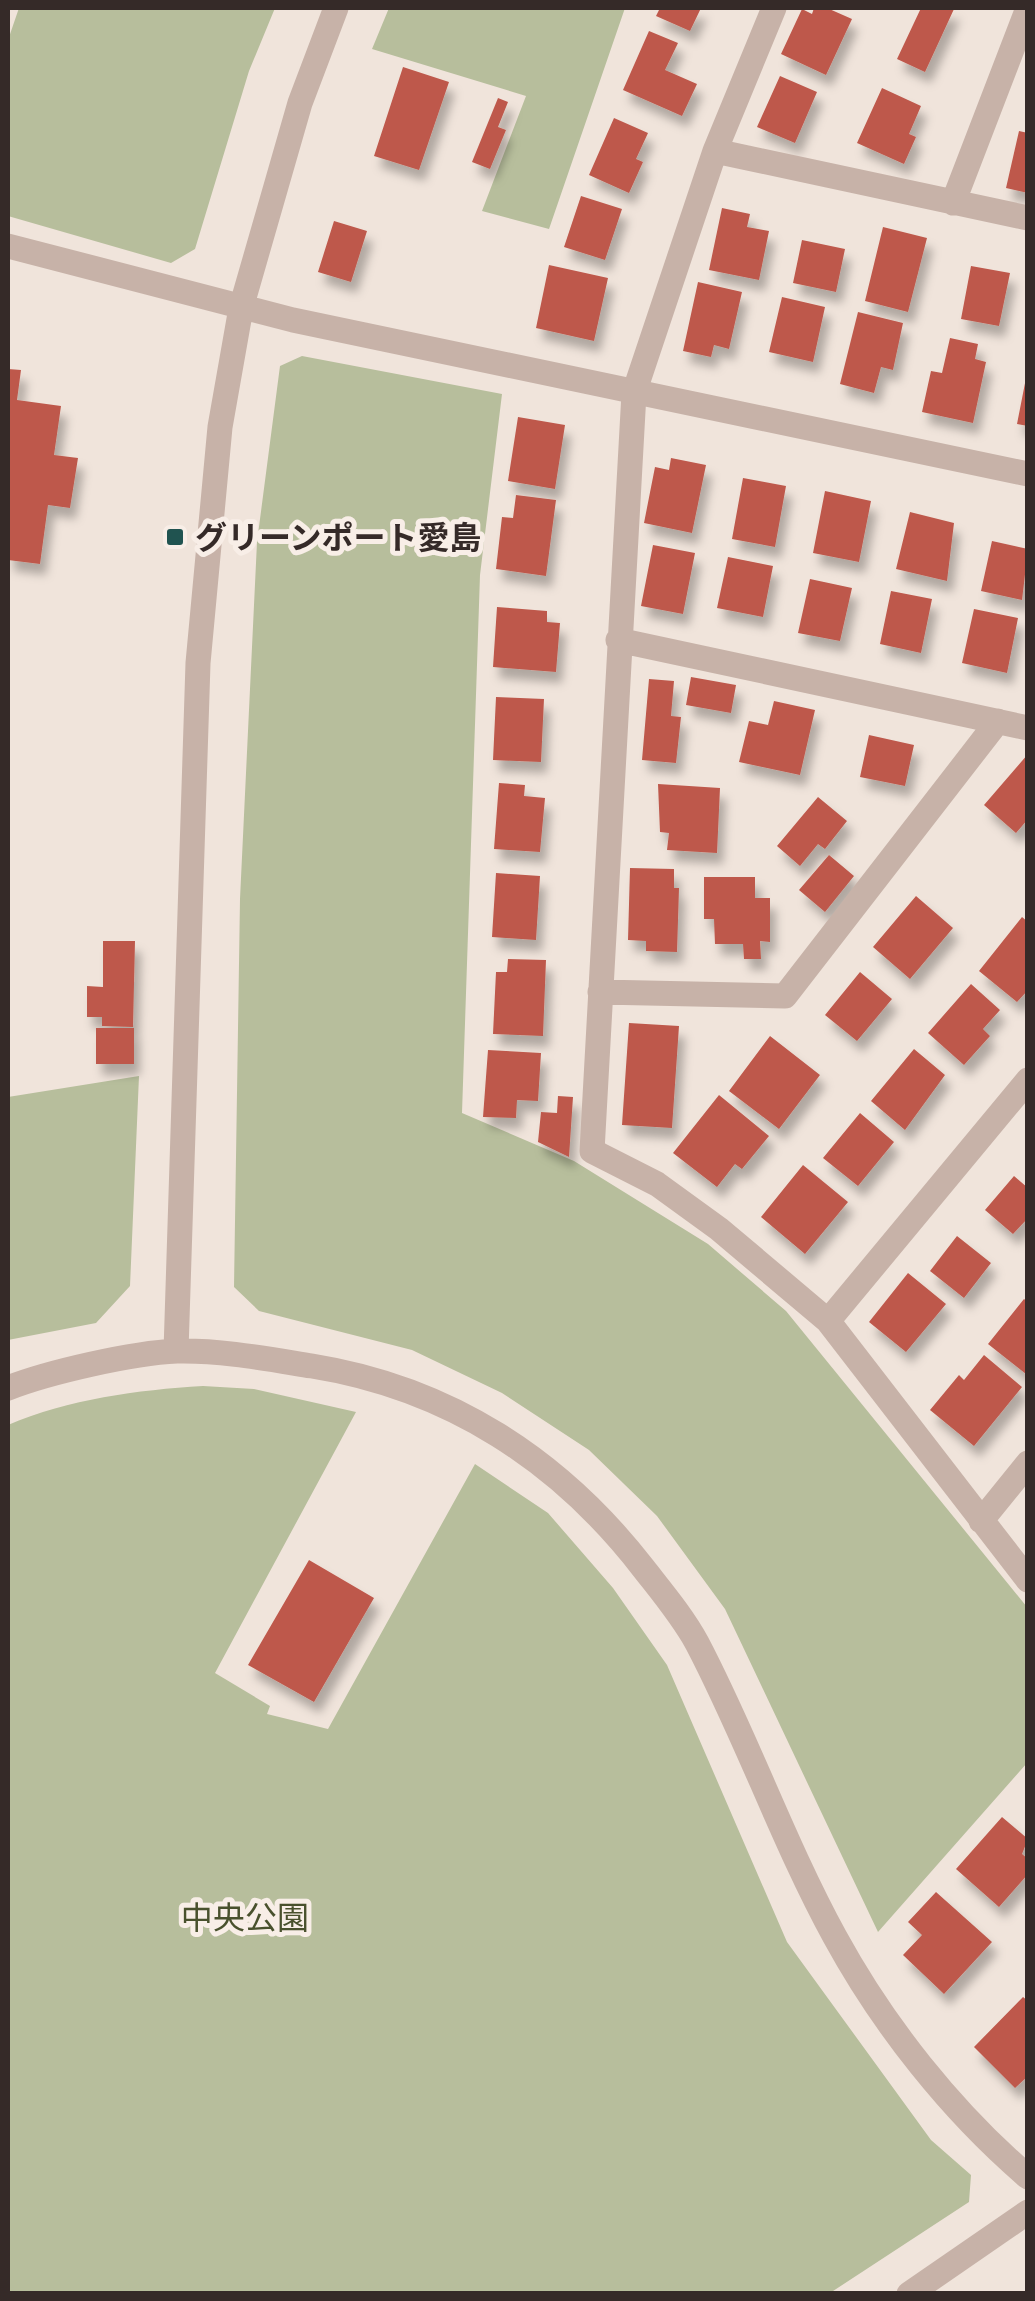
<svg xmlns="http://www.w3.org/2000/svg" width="1035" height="2301" font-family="'Asap Condensed','Noto Sans JP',sans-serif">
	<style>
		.green { fill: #b7be9c }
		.building { fill: #be584b; filter: url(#shadow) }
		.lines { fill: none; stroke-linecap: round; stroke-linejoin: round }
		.minor { stroke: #c7b2a8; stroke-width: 25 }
		.poi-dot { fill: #205350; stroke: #f8eee7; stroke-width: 4 }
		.labels { text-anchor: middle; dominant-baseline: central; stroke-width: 10; stroke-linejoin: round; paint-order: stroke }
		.poi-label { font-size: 32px; font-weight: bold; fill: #352a28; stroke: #f8eee7; text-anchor: start }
		.park-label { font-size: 32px; fill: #49512d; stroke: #f8eee7 }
	</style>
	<defs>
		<filter id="shadow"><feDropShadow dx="6" dy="11" stdDeviation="5" flood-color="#0004"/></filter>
	</defs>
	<rect width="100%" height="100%" fill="#f0e4db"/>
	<path class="green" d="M19,8h256l-26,63 -54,178 -24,14 -163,-47v-176z
		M389,8h236l-76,221 -67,-18 44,-115 -154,-47z
		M302,356l200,38 -22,181 -18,538 112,48 134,83 78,67 241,296v156l-149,169 -153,-323 -68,-93 -68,-66 -87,-57 -90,-43 -153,-39 -25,-24 6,-388 17,-357 23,-176z
		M139,1076l-9,210 -34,37 -88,17v-243z
		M203,1386l51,3 102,23 -141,261 55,33 -3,8 61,15 147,-265 73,49 65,75 54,77 120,277 144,198 40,35 -2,27 -139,91h-822v-868c61,-26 129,-35 195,-39z"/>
	<path class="building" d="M660,8h41l-11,23 -34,-15z
		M814,8h13l25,11 -26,56 -45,-21 21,-45 10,5z
		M921,8l33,1 -29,63 -28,-13z
		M649,31l29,12 -13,27 32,14 -15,32 -59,-26z
		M403,67l46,15 -30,88 -45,-14z
		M780,76l37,16 -22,51 -38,-16z
		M882,88l39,18 -12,28 7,3 -12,27 -47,-21z
		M498,98l10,4 -10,25 8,3 -16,39 -18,-7z
		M614,118l34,15 -12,26 7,3 -14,31 -40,-18z
		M1019,131l9,2v60l-22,-5z
		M581,196l41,13 -17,51 -41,-13z
		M722,208l28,6 -3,13 22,4 -10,49 -50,-10z
		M334,221l33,10 -16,51 -33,-10z
		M883,227l44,11 -19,74 -43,-11z
		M802,240l43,9 -9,43 -43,-9z
		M549,265l59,13 -14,63 -58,-13z
		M971,266l39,7 -11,53 -38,-7z
		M698,282l44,10 -13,57 -15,-4 -3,12 -28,-6z
		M782,297l43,10 -12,55 -44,-10z
		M858,312l45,11 -10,47 -12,-3 -7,26 -34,-9z
		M950,338l28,6 -3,15 11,3 -13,61 -51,-11 9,-41 11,2z
		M8,369l13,1 -4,30 44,6 -7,49 24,3 -8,50 -22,-3 -8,59 -32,-4z
		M1026,378h2v48l-11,-2z
		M518,417l47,8 -10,64 -47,-8z
		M671,458l35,7 -14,68 -48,-10 11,-56 14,3z
		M743,478l43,8 -11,61 -43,-8z
		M825,491l46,10 -12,61 -46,-9z
		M516,495l40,5 -10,76 -50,-7 6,-52 11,1z
		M910,512l44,11 -7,58 -51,-12z
		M992,541l36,8 -6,51 -41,-9z
		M653,545l42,8 -12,61 -42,-8z
		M728,557l45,9 -10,51 -46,-9z
		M810,579l42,9 -12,53 -42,-8z
		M891,591l41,8 -11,54 -41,-9z
		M497,607l50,4v11l13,1 -4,49 -63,-5z
		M974,609l44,9 -11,55 -45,-10z
		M691,677l45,8 -5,28 -45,-8z
		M649,679l25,2 -3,35 10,1 -5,46 -34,-3z
		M496,697l48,2 -3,63 -48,-2z
		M774,701l41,9 -15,65 -61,-13 10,-41 19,4z
		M869,735l45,10 -9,41 -45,-9z
		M1028,754v65l-12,14 -32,-28z
		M499,783l26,2 -1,11 21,2 -5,54 -46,-3z
		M658,784l62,4 -3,65 -50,-3 2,-17 -9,-1z
		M818,797l29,24 -22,28 -7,-5 -18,22 -23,-20z
		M829,855l25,21 -29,36 -26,-22z
		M630,868l44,1v19h5l-2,64 -31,-1v-10l-18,-1z
		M496,873l44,3 -4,64 -44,-3z
		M704,877h51v21h15v44l-10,-1 1,18h-17l-1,-15h-28l-1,-25h-10z
		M916,896l37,32 -43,51 -37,-32z
		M1022,917l6,5v68l-11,12 -38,-31z
		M103,941h32l-2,86 -31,-1v-9h-15v-31l16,1z
		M508,959l38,1 -3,76 -50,-2 3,-62h11z
		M860,972l32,27 -35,42 -32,-26z
		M971,984l29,26 -17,19 7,7 -26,29 -36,-32z
		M629,1023l50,3 -7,102 -50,-3z
		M96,1028h38v36h-38z
		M770,1036l50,39 -41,54 -50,-38z
		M914,1049l31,26 -40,55 -34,-29z
		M488,1050l53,3 -3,48 -21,-1 -1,18 -33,-1z
		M719,1095l50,41 -27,33 -7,-5 -18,23 -44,-34z
		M558,1096l15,1 -4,60 -31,-15 3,-30 16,1z
		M860,1113l34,29 -36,44 -35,-28z
		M803,1165l45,37 -43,52 -44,-37z
		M1014,1176l14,12v30l-15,16 -28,-24z
		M957,1236l34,27 -27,35 -34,-27z
		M908,1273l38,31 -40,48 -37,-30z
		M1024,1299l4,3 -2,72 -38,-30z
		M984,1355l38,32 -48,59 -44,-36 29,-35 5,5z
		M309,1560l65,38 -60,104 -66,-37z
		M1002,1817l26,22 -6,15 6,5v15l-29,33 -43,-38z
		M936,1892l56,50 -48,52 -41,-39 19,-20 -14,-13z
		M1023,1997l5,4v75l-13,12 -41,-41z"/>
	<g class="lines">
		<path class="minor" d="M774,8l-59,143 -81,242 -42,758 65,33 62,45 109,92 200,259
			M715,151l313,67
			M953,203l75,-195
			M8,246l285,74 735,154
			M618,640l410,88
			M600,992l185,4 213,-275
			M828,1321l200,-241
			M176,1351l22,-688 22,-236 21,-119 59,-205 36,-95
			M8,1388c41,-16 124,-35 169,-37 44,-1 91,8 135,15 137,22 248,94 332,203 18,23 39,48 53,74 50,95 86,199 138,294 48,88 116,174 193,240
			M981,1521l47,-58
			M909,2294l119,-82"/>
	</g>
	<rect class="poi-dot" x="165" y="527" width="20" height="20" rx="5"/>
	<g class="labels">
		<g class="poi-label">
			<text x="195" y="537">グリーンポート愛島</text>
		</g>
		<g class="park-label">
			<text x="245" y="1917">中央公園</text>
		</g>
	</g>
	<rect width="1035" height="2301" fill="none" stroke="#352a28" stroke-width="20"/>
</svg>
